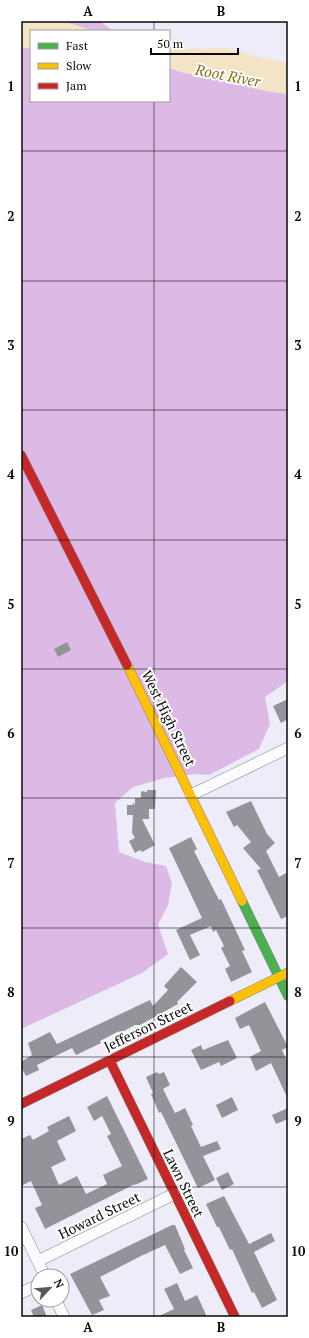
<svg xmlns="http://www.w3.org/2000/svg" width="309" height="1338" font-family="'PT Serif',serif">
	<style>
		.forest { fill: #ddbae5 }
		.water { fill: #f2e4c4 }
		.building { fill: #94939a }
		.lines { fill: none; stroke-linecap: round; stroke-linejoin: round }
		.street-casing { stroke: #8c8b91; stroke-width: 12 }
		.fast-casing { stroke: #838287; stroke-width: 10 }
		.slow-casing { stroke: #838287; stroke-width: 10 }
		.jam-casing { stroke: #838287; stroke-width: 10 }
		.street { stroke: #fcfcfe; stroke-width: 11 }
		.fast { stroke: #4caf50; stroke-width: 9 }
		.slow { stroke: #ffc107; stroke-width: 9 }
		.jam { stroke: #c62828; stroke-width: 9 }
		.grid { fill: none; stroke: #090909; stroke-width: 1; stroke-opacity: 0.55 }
		.labels { text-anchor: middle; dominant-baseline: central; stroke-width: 4; stroke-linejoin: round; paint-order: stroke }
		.street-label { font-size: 14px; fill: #090909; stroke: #fff }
		.water-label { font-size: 15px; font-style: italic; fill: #897017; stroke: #fff }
		.neatline { fill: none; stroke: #090909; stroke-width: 1.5 }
		.grid-label { font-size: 13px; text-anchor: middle; font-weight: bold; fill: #090909 }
	</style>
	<rect width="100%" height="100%" fill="#eeecf8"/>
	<path class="forest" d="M62,21h38l13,10h-19z
		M25,47l6,1v53h138v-33l15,5 38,5 44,13 22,3v587l-23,16 5,27 -11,25 -50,26 -14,-1 -30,4 -32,9 -18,16 4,49 26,10 21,4 6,17 -4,22 -10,20 10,29 -26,19 -121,56v-981z"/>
	<path class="water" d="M21,21h41l32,10h-63v17h-10z
		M169,47l11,2 48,-1 29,9 31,6v31l-22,-3 -44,-13 -38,-5 -15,-5z"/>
	<path class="building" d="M67,642l4,8 -13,7 -4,-8z
		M288,699v20l-7,4 -8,-17z
		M147,790h9l-1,19h-6v10h-7l13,26 -13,7 -2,-2 -5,3 -6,-12 6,-3 -3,-5 1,-18h-6v-10h6v-3l2,3v-7h6v-7l6,1z
		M251,801l16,33 8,9 -9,8 13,26 9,-5v44l-7,3 -24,-49 4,-1 -18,-21 8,-6 -14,-17 -3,2 -8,-15z
		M191,837l6,12 -3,2 25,49 2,-1 24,51 -3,1 10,21 -21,10 -6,-13 5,-3 -9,-18 3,-2 -8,-16 -3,2 -2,-6 -21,9 10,20 -10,5 -14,-30 26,-12 -33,-70z
		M181,967l16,15 -20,20 1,2 -38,21h-5l-15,8 -1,-2 -19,10 1,2 -25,12 -4,-7 -35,17 2,5 -13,6 -5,-9v-5l11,-7 -4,-12 22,-11 7,12 93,-44 3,6 15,-16 -4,-4z
		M265,1002l23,45 -6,3 6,13v36l-17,-36 -15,8 -6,-14 11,-6 -12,-26 -9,4 -5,-11z
		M228,1040l9,18 -16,8 -2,-4 -18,8 -10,-20 10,-5 2,5z
		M157,1072l2,2 5,-2 6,13 -7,4 12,24 10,-5 8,17 -2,1 10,21 16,-6 4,8 -18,7 12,24 -17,8 -37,-76 -2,1 -8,-19 2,-1 -7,-16z
		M107,1096l41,83 -13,6v-1l-90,45 -10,-21 7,-3 -11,-24 -10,5v-47l9,-4 3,5 16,-9 -2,-4 22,-11 7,15 -19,10 9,19 -15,7 8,18 18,-9 9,18 21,-10 -4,-9 19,-9 -15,-30 4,-2 -9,-18 -8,5 -7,-14z
		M232,1097l6,13 -16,8 -6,-13z
		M288,1108v11l-12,5 -4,-9z
		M228,1172l6,12 -12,6 -6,-12z
		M224,1196l25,48 22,-11 4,8 -21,11 23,48 -15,8 -8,-16 -2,1 -20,-44 -2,1 -11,-23h-2l-11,-23z
		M172,1225h3l10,24 -1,1 9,18 -13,6 -15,-29 -24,11 -41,21 10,19 -11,4 5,10 -12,5 -22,-41z
		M177,1283l8,18 12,-6 10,22h-50l17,-8 -10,-20z
		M42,1305l5,12h-13l-3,-7z"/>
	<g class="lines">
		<g class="street-casing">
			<path id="street" d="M191,795l97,-47
				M21,1227l24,49
				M38,1261l136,-67
				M21,1293l17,-8
				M56,1300l8,17"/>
		</g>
		<g class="fast-casing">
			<path id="fast" d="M242,901l46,95"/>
		</g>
		<g class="slow-casing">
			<path id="slow" d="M127,665l115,236
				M230,1001l57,-28"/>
		</g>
		<g class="jam-casing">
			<path id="jam" d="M21,455l106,210
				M110,1061l125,256
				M21,1104l209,-103"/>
		</g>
		<use href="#street" class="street"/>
		<use href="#fast" class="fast"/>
		<use href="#slow" class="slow"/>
		<use href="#jam" class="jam"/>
	</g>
	<path class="grid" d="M154,21v10M154,101v1216M21,151h267M21,281h267M21,410h267M21,540h267M21,669h267M21,798h267M21,928h267M21,1057h267M21,1187h267"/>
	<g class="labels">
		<g class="street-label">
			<text transform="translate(169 718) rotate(64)">West High Street</text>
			<text transform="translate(148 1026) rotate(-26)">Jefferson Street</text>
			<text transform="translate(184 1183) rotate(64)">Lawn Street</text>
			<text transform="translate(99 1215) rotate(-26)">Howard Street</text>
		</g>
		<g class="water-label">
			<text transform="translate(228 75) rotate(11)">Root River</text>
		</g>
	</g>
	<rect width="309" height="1338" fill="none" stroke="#ffffff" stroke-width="44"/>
	<rect x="30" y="30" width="140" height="72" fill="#ffffff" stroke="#9d9d9d"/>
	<rect x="38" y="43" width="20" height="6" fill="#4caf50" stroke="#9d9d9d"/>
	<text x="66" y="50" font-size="12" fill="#090909">Fast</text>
	<rect x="38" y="63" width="20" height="6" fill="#ffc107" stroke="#9d9d9d"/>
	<text x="66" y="70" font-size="12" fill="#090909">Slow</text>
	<rect x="38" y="83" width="20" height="6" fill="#c62828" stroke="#9d9d9d"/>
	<text x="66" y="90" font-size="12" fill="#090909">Jam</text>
	<g transform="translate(50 1288) rotate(64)"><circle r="19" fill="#ffffff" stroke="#9d9d9d"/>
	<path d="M0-3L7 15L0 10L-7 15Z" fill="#59585d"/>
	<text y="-6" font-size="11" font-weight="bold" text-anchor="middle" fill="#090909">N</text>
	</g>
	<path d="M151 48v6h87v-6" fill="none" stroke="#090909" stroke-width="2"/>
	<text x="157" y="48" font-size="12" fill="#090909" stroke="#ffffff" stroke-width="3" paint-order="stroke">50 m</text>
	<rect x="22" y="22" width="265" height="1294" class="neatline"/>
	<g class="grid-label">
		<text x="88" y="16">A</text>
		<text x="221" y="16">B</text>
		<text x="11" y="91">1</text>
		<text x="298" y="91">1</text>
		<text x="11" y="221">2</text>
		<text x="298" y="221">2</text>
		<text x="11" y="350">3</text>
		<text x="298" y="350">3</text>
		<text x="11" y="479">4</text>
		<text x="298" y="479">4</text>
		<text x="11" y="609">5</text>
		<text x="298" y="609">5</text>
		<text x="11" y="738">6</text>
		<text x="298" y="738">6</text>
		<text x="11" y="868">7</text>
		<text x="298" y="868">7</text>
		<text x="11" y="997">8</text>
		<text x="298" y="997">8</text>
		<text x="11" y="1126">9</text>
		<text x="298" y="1126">9</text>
		<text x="11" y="1256">10</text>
		<text x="298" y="1256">10</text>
		<text x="88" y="1332">A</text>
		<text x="221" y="1332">B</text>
	</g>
</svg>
